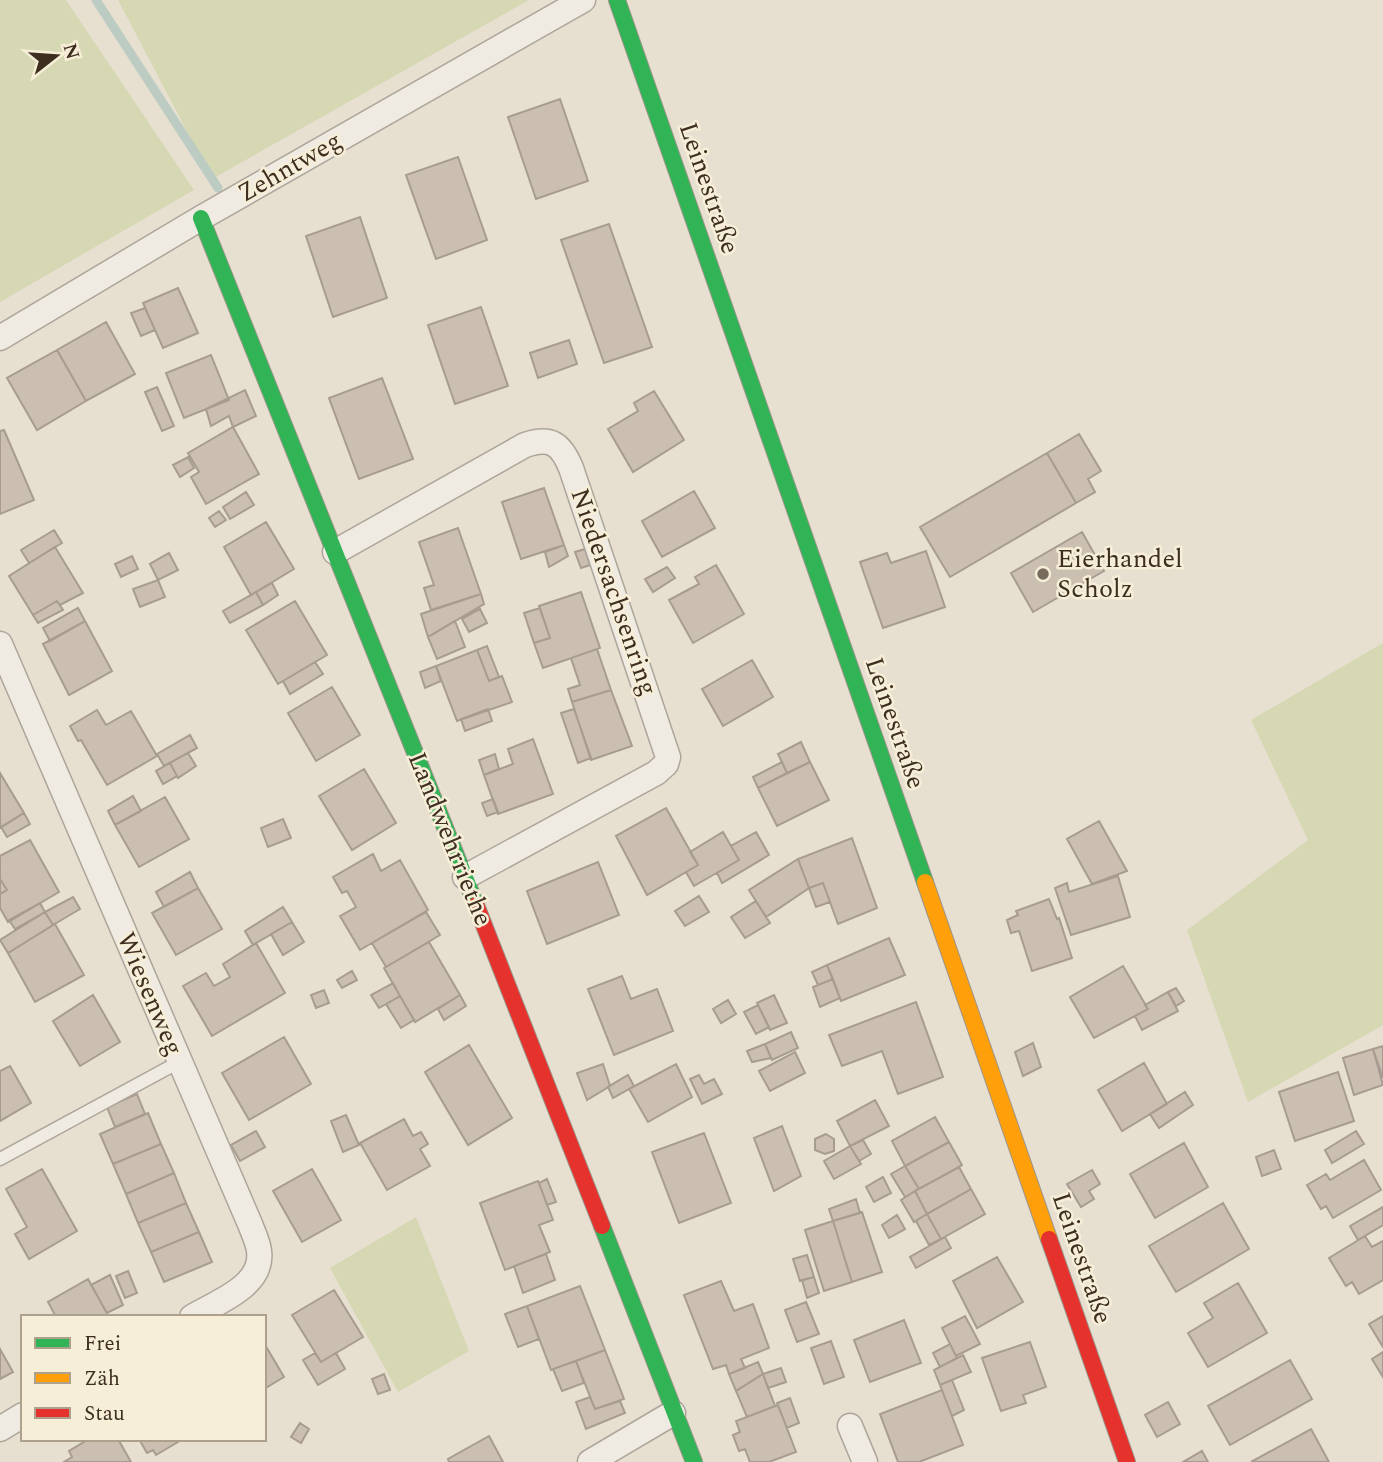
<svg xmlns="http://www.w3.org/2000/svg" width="1383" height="1462" font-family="Spectral,serif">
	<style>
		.green { fill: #d6d7b3 }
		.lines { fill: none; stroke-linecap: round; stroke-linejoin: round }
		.stream { stroke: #bcccc2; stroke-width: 9 }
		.building { fill: #cbbfb2; stroke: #a89c90; stroke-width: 2 }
		.lane-casing { stroke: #ada599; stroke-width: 15 }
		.street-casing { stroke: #ada599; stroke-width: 27 }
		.fast-casing { stroke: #9c958a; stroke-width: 18 }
		.slow-casing { stroke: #9c958a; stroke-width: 18 }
		.jam-casing { stroke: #9c958a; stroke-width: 18 }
		.lane { stroke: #efebe3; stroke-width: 12 }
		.street { stroke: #efebe3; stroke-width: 24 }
		.fast { stroke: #30b455; stroke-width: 16 }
		.slow { stroke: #ff9f0a; stroke-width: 16 }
		.jam { stroke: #e5322d; stroke-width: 16 }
		.poi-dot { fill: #786c5e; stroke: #f7eed8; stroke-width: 2.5 }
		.labels { text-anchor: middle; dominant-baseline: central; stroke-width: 5; stroke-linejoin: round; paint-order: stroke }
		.street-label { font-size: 26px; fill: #3d2e20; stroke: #f7eed8 }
		.poi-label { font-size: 26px; fill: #3d2e20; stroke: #f7eed8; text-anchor: start }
	</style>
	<rect width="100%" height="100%" fill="#e7e0d1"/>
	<path class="green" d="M0,0h66l128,190 -194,112z
		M118,0h411l-317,179z
		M1383,643v382l-135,77 -61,-172 121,-90 -57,-120z
		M416,1217l53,134 -71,41 -68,-124z"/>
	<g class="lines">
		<path class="stream" d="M96,0l122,188"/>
	</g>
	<path class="building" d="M560,99l28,82 -52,18 -28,-82z
		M458,157l29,83 -51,19 -30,-84z
		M360,217l27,81 -54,19 -27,-81z
		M609,224l43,123 -48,16 -43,-123z
		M178,288l20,45 -35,15 -20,-45z
		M481,307l27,79 -53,18 -27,-79z
		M145,308l10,22 -14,6 -10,-23z
		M106,322l29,52 -49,27 -29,-51z
		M569,340l8,24 -39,14 -8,-25z
		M57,350l29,51 -49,29 -30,-52z
		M211,355l18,45 -45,18 -18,-45z
		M382,378l31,81 -54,20 -30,-81z
		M157,387l17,39 -12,5 -17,-39z
		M245,390l11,26 -23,11 -4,-11 -18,10 -5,-17z
		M654,391l30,49 -51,32 -25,-43 30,-18 -4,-8z
		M233,427l26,47 -53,30 -15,-27 8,-5 -11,-19z
		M4,430l30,70 -34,14v-83z
		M1079,434l22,37 -13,8 7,13 -19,11 -29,-50z
		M1047,453l29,50 -126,74 -30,-50z
		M188,457l6,11 -14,9 -7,-12z
		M544,488l20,57 -43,14 -19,-57z
		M694,491l21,37 -53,29 -20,-36z
		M246,492l8,13 -24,14 -7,-12z
		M219,511l7,9 -11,7 -6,-9z
		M266,522l28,47 -43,26 -27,-48z
		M458,528l23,66 -50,16 -7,-22 10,-3 -15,-43z
		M54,530l8,13 -33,20 -8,-13z
		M1082,532l22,39 -71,41 -22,-39z
		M564,545l4,11 -19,11 -4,-15z
		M55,547l28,46 -23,12 -3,-4 -24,14 -24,-39z
		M585,549l5,16 -9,3 -6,-16z
		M926,551l19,56 -62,21 -23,-66 27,-9 4,10z
		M169,553l9,17 -20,10 -8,-16z
		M132,556l6,13 -17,8 -6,-13z
		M716,565l28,49 -51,29 -24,-43 30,-16 -4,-7z
		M667,567l8,11 -22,14 -8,-13z
		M158,580l7,17 -25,10 -7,-18z
		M272,583l6,12 -15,10 -7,-13z
		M256,592l7,13 -33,18 -7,-12z
		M581,592l19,56 -57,20 -9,-25 16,-5 -11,-32z
		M481,594l3,10 -56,33 -7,-23z
		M57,601l6,9 -25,13 -5,-8z
		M295,601l32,54 -49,29 -32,-54z
		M78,608l7,13 -35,20 -7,-13z
		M540,608l10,30 -16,5 -10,-30z
		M480,609l7,14 -18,9 -7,-13z
		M85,621l27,50 -43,24 -26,-51z
		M455,621l10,26 -28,12 -9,-22z
		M487,646l12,31 -10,4 -12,-31z
		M597,649l14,41 -39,12 -4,-13 12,-4 -9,-27z
		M477,650l12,31 13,-5 10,26 -55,19 -21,-55z
		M752,660l21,37 -50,29 -21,-37z
		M315,662l8,12 -33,20 -7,-13z
		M436,666l5,15 -16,7 -5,-16z
		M332,687l28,48 -44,26 -28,-48z
		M611,690l21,56 -41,14 -19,-58z
		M488,709l4,12 -27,10 -4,-12z
		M574,709l17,49 -13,5 -17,-50z
		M97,710l9,15 25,-14 26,45 -50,29 -26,-45 -3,1 -8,-15z
		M190,735l7,13 -33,18 -7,-12z
		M533,739l20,55 -55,20 -14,-39 29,-11 -5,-15z
		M801,742l9,20 -23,11 -9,-19z
		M188,753l8,13 -18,12 -8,-15z
		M495,754l4,15 -15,6 -5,-15z
		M782,762l5,11 -29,15 -5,-11z
		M810,762l19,38 -52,26 -19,-38z
		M170,763l7,13 -14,8 -7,-13z
		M364,769l32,54 -44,27 -33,-54z
		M0,773l24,40 -24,15z
		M133,796l8,15 -26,14 -7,-14z
		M165,797l24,42 -50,28 -24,-42z
		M493,799l5,13 -11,4 -5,-13z
		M666,808l32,57 -51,30 -31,-59z
		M24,813l6,11 -23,13 -6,-10z
		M283,819l8,19 -23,9 -7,-19z
		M1099,821l28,50 -35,13 -25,-45z
		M723,832l16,28 -45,26 -8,-14 12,-7 -8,-13z
		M756,832l13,23 -47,28 -5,-10 22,-13 -8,-14z
		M852,838l25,70 -39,16 -15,-41 -14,5 -11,-29z
		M30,840l29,52 -51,30 -8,-14v-14l7,-4 -7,-11v-23z
		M373,854l8,17 19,-11 28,50 -68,40 -20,-34 16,-9 -9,-16 -5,2 -9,-16z
		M798,859l11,29 -43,29 -17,-27z
		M598,862l21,53 -72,29 -20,-53z
		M190,872l8,16 -34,19 -8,-15z
		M1118,876l12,41 -59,18 -16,-47 12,-5 2,9z
		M0,879l7,11 -7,4z
		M823,883l7,19 -14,5 -7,-19z
		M198,888l24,41 -46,26 -24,-42z
		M699,896l10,16 -24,14 -10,-15z
		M73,897l7,12 -27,16 -8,-13z
		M1049,899l8,20 2,-1 13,40 -40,13 -13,-40 -8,2 -4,-13 11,-5 -2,-4z
		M756,901l14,22 -25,15 -14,-21z
		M40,903l5,9 -30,17 -6,-9z
		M283,907l9,15 -39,23 -8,-14z
		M45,912l8,13 -45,28 -8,-13z
		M426,912l14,23 -54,32 -14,-24z
		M292,922l12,20 -21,13 -12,-21z
		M55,924l29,51 -49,27 -27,-49z
		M889,938l16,37 -64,26 -14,-36z
		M429,942l31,53 -45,27 -31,-54z
		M256,943l29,50 -73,43 -29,-50 23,-13 8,13 16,-9 -7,-13z
		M827,965l6,14 -15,6 -6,-13z
		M1123,966l25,43 -54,29 -24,-41z
		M352,971l5,9 -15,8 -5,-8z
		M622,976l9,23 26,-10 16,42 -59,24 -26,-66z
		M833,979l7,19 -20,9 -7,-20z
		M393,983l7,13 -21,12 -8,-13z
		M1176,988l8,13 -8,5 -8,-14z
		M324,990l5,13 -13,5 -5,-13z
		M1168,992l10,19 -36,19 -7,-14 13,-7 -3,-4z
		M93,995l27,47 -40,24 -27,-45z
		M460,995l6,11 -22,14 -6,-11z
		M774,995l13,28 -17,7 -13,-27z
		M400,996l14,24 -13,8 -15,-24z
		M728,1000l8,14 -15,9 -8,-14z
		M916,1002l27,75 -45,17 -16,-43 -40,15 -13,-31z
		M758,1005l11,22 -13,7 -12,-22z
		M791,1032l7,16 -26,12 -7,-16z
		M284,1037l27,47 -62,36 -27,-47z
		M1033,1043l8,24 -18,9 -8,-24z
		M765,1044l6,14 -19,4 -5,-11z
		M469,1045l43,73 -44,27 -43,-73z
		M1383,1046v32l-10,-29z
		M1373,1049l10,36 -29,10 -11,-37z
		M795,1052l10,21 -35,18 -11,-20z
		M1144,1063l23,41 -45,27 -24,-41z
		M603,1064l7,22 -23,14 -10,-27z
		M676,1064l16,33 -44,25 -19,-33z
		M10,1066l21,37 -31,18v-50z
		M1338,1072l16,49 -59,20 -16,-49z
		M628,1075l6,11 -21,12 -5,-11z
		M699,1075l5,9 10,-5 8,15 -20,10 -12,-25z
		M1185,1092l8,13 -34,23 -9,-14z
		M137,1094l8,20 -30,13 -8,-20z
		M875,1100l14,26 -39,20 -13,-25z
		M148,1113l13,31 -48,20 -13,-30z
		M346,1115l13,30 -16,7 -12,-31z
		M935,1117l14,25 -44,24 -13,-25z
		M404,1119l9,17 8,-4 7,12 -8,5 10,17 -43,24 -27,-47z
		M782,1126l19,50 -27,15 -20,-53z
		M256,1131l9,16 -25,14 -9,-16z
		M1356,1131l8,13 -32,19 -7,-13z
		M704,1133l27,70 -52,20 -27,-71z
		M826,1134l8,5v12l-9,3 -10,-4v-11z
		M863,1140l8,14 -12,7 -9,-15z
		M949,1142l13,23 -43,24 -14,-23z
		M1184,1143l24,44 -53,31 -25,-44z
		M161,1144l13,29 -48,21 -13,-30z
		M850,1146l11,18 -27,15 -10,-18z
		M1274,1150l7,19 -19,7 -6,-19z
		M1364,1160l17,30 -48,28 -7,-12 -5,3 -14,-24 19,-11 4,6z
		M905,1166l14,23 -14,8 -14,-23z
		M959,1167l12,22 -44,25 -12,-23z
		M42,1169l35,62 -48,28 -14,-25 12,-7 -21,-38z
		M312,1169l29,51 -39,22 -29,-51z
		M1092,1170l8,14 -11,7 5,8 -13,8 -14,-23z
		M174,1173l12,30 -48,20 -12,-29z
		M883,1177l8,16 -17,9 -8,-15z
		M547,1179l9,23 -9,3 -8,-22z
		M538,1181l15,39 -14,5 11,27 -45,18 -25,-67z
		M971,1189l14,25 -44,25 -14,-25z
		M915,1191l12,23 -13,8 -13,-22z
		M856,1199l4,14 -27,8 -4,-12z
		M186,1203l13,29 -48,20 -13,-29z
		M1223,1203l26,46 -73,43 -27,-46z
		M1383,1207v18l-25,15 -8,-14z
		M862,1212l20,60 -30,10 -19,-61z
		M927,1214l14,25 -12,6 -13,-24z
		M897,1215l8,14 -16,9 -7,-13z
		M833,1221l19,61 -28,9 -19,-61z
		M199,1232l13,30 -48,20 -13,-30z
		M1365,1236l7,11 11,-6v39l-24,14 -7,-12 -6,4 -17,-28z
		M945,1237l6,11 -35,20 -6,-11z
		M546,1254l9,26 -32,13 -9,-27z
		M807,1255l7,22 -14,4 -7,-22z
		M997,1257l26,45 -46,26 -24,-47z
		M128,1271l9,22 -12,5 -9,-22z
		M110,1275l13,30 -16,8 -16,-28z
		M814,1277l5,16 -12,5 -5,-18z
		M88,1279l21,38h-53l-8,-15z
		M721,1281l13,30 19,-7 16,44 -28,11 4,9 -16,6 -3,-9 -13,4 -29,-74z
		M1238,1283l29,50 -59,34 -20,-34 25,-15 -9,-15z
		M580,1286l25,64 -54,20 -24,-64z
		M334,1290l29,47 -42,25 -29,-47z
		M806,1302l13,32 -22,8 -12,-32z
		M527,1306l12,33 -21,8 -13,-33z
		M965,1316l15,28 -24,12 -14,-28z
		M1383,1316v31l-14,-23z
		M904,1320l17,43 -51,19 -16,-42z
		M831,1341l13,36 -20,7 -13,-36z
		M1030,1342l16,45 -23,8 3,8 -25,8 -19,-53z
		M264,1343l20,34 -20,12z
		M950,1344l7,14 -17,9 -7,-14z
		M0,1349l13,23 -13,7z
		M605,1350l19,49 -29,10 -19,-48z
		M1383,1352v25l-11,-18z
		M315,1353l6,9 15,-9 9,16 -27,16 -15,-25z
		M963,1355l8,17 -31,13 -6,-15z
		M1290,1360l22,39 -82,46 -22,-39z
		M576,1361l8,22 -22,8 -9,-22z
		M758,1362l5,12 -27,17 -7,-17z
		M781,1368l5,14 -18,6 -5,-14z
		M384,1374l6,16 -12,4 -6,-15z
		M763,1374l12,32 -28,11 -11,-26z
		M952,1380l12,30 -12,6 -12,-31z
		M942,1390l21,55 -44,17h-21l-18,-48z
		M590,1397l5,12 25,-8 5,12 -39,16 -10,-27z
		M790,1398l9,25 -12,5 -10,-25z
		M1168,1402l12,22 -23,13 -12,-22z
		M778,1405l18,47 -27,10h-19l-5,-13 -6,2 -6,-16 7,-3 -4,-11z
		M300,1423l9,6 -8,14 -10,-6z
		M1311,1429l18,33h-78z
		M489,1436l14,26h-54l-1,-3z
		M89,1439h29l13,23h-67l8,-5 -3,-6z
		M139,1439h44l-27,16 -3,-5 -6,3z
		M1202,1451l6,11h-25z"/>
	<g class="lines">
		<g class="lane-casing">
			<path id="lane" d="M0,1159l179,-97"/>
		</g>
		<g class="street-casing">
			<path id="street" d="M0,338l201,-120 382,-218
				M335,552l190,-107c26,-9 36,-1 46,23l97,289 -2,7 -10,9 -191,104
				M0,644l250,580c3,8 8,18 9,27 5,35 -42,51 -67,66
				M850,1426l15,36
				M0,1429l23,-14
				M590,1462l83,-49"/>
		</g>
		<g class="fast-casing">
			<path id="fast" d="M617,0l308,882
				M201,218l275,687
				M602,1226l92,236"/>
		</g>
		<g class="slow-casing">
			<path id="slow" d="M925,882l124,357"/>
		</g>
		<g class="jam-casing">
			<path id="jam" d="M476,905l126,321
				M1049,1239l78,223"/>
		</g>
		<use href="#lane" class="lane"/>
		<use href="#street" class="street"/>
		<use href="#fast" class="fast"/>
		<use href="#slow" class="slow"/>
		<use href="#jam" class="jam"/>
	</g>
	<circle class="poi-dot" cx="1043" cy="574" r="7"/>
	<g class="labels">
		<g class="street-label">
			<text transform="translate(290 167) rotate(-30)">Zehntweg</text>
			<text transform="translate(709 188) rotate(71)">Leinestraße</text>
			<text transform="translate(614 592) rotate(71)">Niedersachsenring</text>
			<text transform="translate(895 723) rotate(71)">Leinestraße</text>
			<text transform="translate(450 839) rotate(68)">Landwehrriethe</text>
			<text transform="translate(150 994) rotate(67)">Wiesenweg</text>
			<text transform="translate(1082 1258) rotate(71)">Leinestraße</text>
		</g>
		<g class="poi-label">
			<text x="1057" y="559">Eierhandel<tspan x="1057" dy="30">Scholz</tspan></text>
		</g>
	</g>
	<rect x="21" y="1315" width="245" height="126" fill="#f7eed8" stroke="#ada18e" stroke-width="2"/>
	<rect x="35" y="1338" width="35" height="10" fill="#30b455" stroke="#ada18e" stroke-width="2"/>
	<text x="84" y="1350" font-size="21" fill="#3d2e20">Frei</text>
	<rect x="35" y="1373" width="35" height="10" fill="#ff9f0a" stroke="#ada18e" stroke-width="2"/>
	<text x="84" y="1385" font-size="21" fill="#3d2e20">Zäh</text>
	<rect x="35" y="1408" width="35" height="10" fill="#e5322d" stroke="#ada18e" stroke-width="2"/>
	<text x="84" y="1420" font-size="21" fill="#3d2e20">Stau</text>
	<g transform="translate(56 56) rotate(73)" stroke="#f7eed8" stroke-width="5" paint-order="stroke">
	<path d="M0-5L12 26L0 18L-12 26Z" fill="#3d2e20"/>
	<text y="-10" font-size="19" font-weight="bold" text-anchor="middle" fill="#3d2e20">N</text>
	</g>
</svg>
